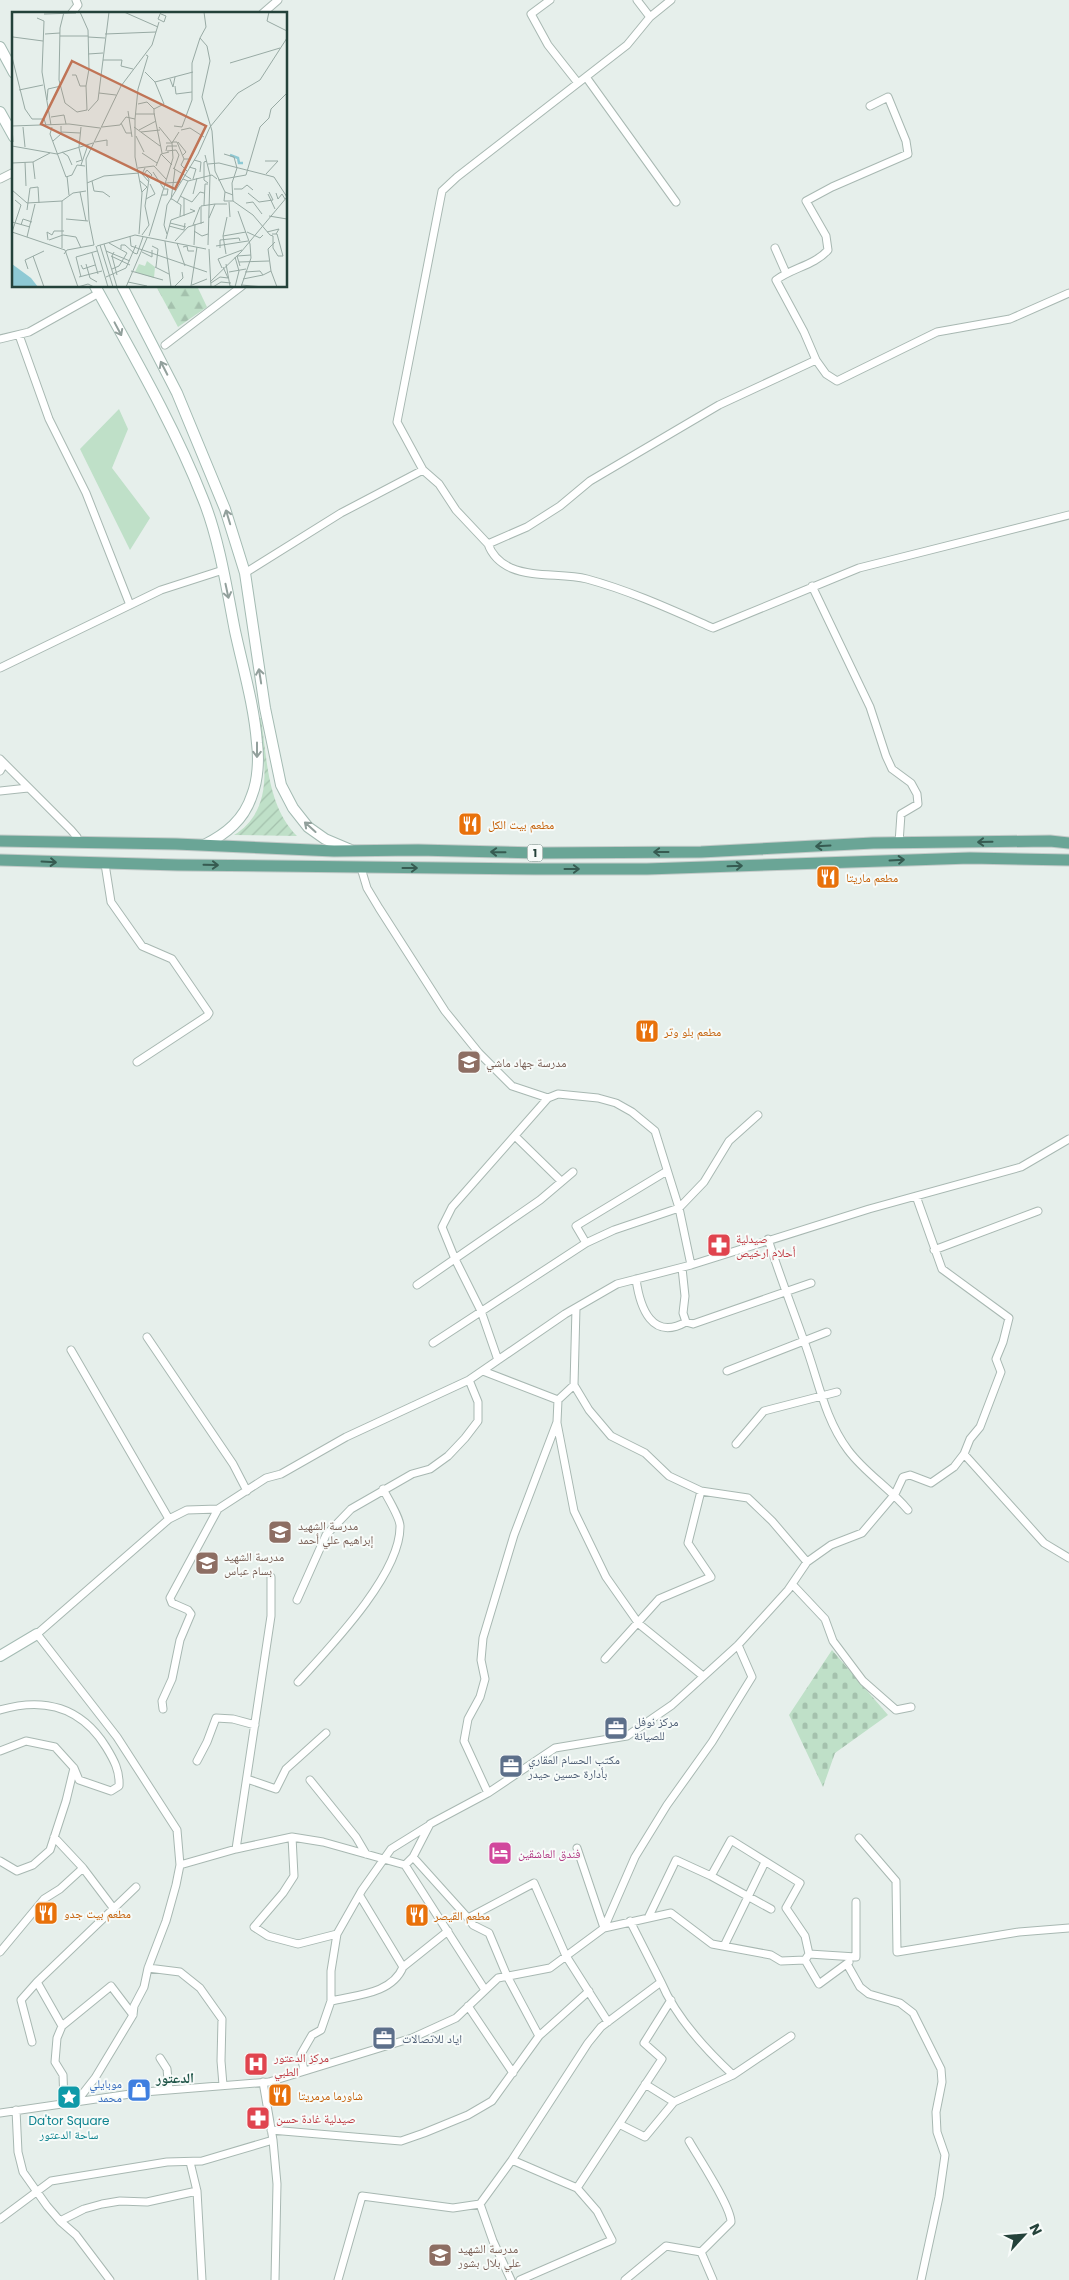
<svg xmlns="http://www.w3.org/2000/svg" width="1069" height="2280" font-family="Poppins,'Noto Naskh Arabic',sans-serif">
	<style>
		.grass { fill: #bfe0c8 }
		.forest { fill: url(#forest-firs) }
		.cemetery { fill: url(#cemetery-stones) }
		.garden { fill: url(#garden-furrows) }
		.lines { fill: none; stroke-linecap: round; stroke-linejoin: round }
		.street-casing { stroke: #a8b8b2; stroke-width: 9 }
		.secondary-casing { stroke: #a4bbb3; stroke-width: 12 }
		.primary-casing { stroke: #c2cac8; stroke-width: 13 }
		.street { stroke: #fff; stroke-width: 7 }
		.secondary { stroke: #fff; stroke-width: 10 }
		.primary { stroke: #6aa596; stroke-width: 11 }
		.oneway { stroke: #92a09c }
		.oneway2 { stroke: #365b51 }
		.labels { text-anchor: middle; dominant-baseline: central; stroke-width: 4; stroke-linejoin: round; paint-order: stroke }
		.shield { fill: #f7fbf9; stroke: #637a73; stroke-width: 1 }
		.shield-label { font-size: 11px; font-weight: bold; fill: #24423a }
		.food-label { font-size: 12px; fill: #c56008; stroke: #f7fbf9; text-anchor: start }
		.education-label { font-size: 12px; fill: #785e54; stroke: #f7fbf9; text-anchor: start }
		.health-label { font-size: 12px; fill: #be3a42; stroke: #f7fbf9; text-anchor: start }
		.service-label { font-size: 12px; fill: #4e5e75; stroke: #f7fbf9; text-anchor: start }
		.hotel-label { font-size: 12px; fill: #b23c85; stroke: #f7fbf9; text-anchor: start }
		.shop-label { font-size: 12px; fill: #366cbe; stroke: #f7fbf9; text-anchor: end }
		.culture-label { font-size: 12px; fill: #0d838f; stroke: #f7fbf9 }
		.neighbourhood-label { font-size: 14px; font-weight: bold; fill: #1f5548; stroke: #f7fbf9 }
		.inset-river { fill: none; stroke: #8ec9d4; stroke-width: 2.5 }
		.inset-road { fill: none; stroke: #98aaa4; stroke-width: 1 }
		.view { fill: #c07456; fill-opacity: 0.15; stroke: #c07456; stroke-width: 2.5 }
		.inset-edge { fill: none; stroke: #24423a; stroke-width: 2.5 }
	</style>
	<defs>
		<pattern id="forest-firs" width="22" height="20" patternUnits="userSpaceOnUse" patternTransform="scale(1.25)"><rect width="22" height="20" fill="#bfe0c8"/><path d="M5 1l3.5 6h-7zM16 11l3.5 6h-7z" fill="#a4c1ad"/></pattern>
		<pattern id="cemetery-stones" width="16" height="16" patternUnits="userSpaceOnUse" patternTransform="scale(1.25)"><rect width="16" height="16" fill="#bfe0c8"/><path d="M2 7V4a2 2 0 0 1 4 0v3zM10 15v-3a2 2 0 0 1 4 0v3z" fill="#a4c1ad"/></pattern>
		<pattern id="garden-furrows" width="10" height="10" patternUnits="userSpaceOnUse" patternTransform="scale(1.25)"><rect width="10" height="10" fill="#bfe0c8"/><path d="M-1 1l2-2M0 10L10 0M9 11l2-2" fill="none" stroke="#a4c1ad"/></pattern>
	</defs>
	<rect width="100%" height="100%" fill="#e6efeb"/>
	<path class="grass" d="M119,409l9,20 -16,39 38,50 -20,32 -50,-101z"/>
	<path class="forest" d="M156,286h41l10,21 -29,20z"/>
	<path class="cemetery" d="M832,1650l56,65 -53,38 -12,34 -34,-72z"/>
	<path class="garden" d="M259,718h2c6,40 6,88 36,118l-63,-1c42,-26 30,-76 25,-117z"/>
	<g class="lines">
		<g class="street-casing">
			<path id="street" d="M550,0l-19,14 17,31 30,38
				M637,0l13,17
				M671,0l-21,17 -23,28 -170,132 -15,14 -45,231 26,48 16,14 17,26 32,34 39,-17 33,-21 30,-25 129,-76 97,-45 10,14 11,7 100,-49 73,-13 59,-26
				M71,14l7,-9 -2,-5
				M262,14l16,-14
				M586,77l90,125
				M0,179l14,-7
				M775,248l11,25
				M19,335l30,84 37,74 44,112
				M0,339l29,-7 70,-39
				M165,345l77,-59
				M816,360l-12,-28 -28,-52c16,-12 39,-15 52,-30l-2,-14 -20,-35 26,-14 76,-33 -2,-13 -18,-44 -18,9
				M488,544c4,11 12,19 23,24 24,10 52,5 76,11 44,12 85,31 126,49l146,-60 210,-53
				M245,573l96,-60 82,-43
				M812,586l58,121 16,49 6,13 19,14 6,11 1,10 -17,10 -2,29
				M0,668l161,-78 62,-20
				M0,759l71,71 6,7v6
				M0,771l4,-7
				M0,791l28,-3
				M105,864l6,38 31,44 30,13 37,54 -2,3 -70,46
				M361,868l6,20 12,20 66,103 34,42 33,33 36,12 10,-4 40,4 18,5 16,9 23,19 24,77 12,57 178,-56 152,-42 48,-28
				M515,1136l46,45
				M916,1196l26,73 67,49 -6,24 -7,17 5,13 -21,55 -10,12 -6,15
				M768,1239c11,35 24,68 36,102 14,37 20,77 44,109 17,23 42,38 60,60
				M586,1243l-10,-17 91,-55
				M934,1250l104,-39
				M682,1268l3,28 -2,17 3,9
				M636,1279c4,29 16,62 50,43l7,2 118,-41
				M417,1285l123,-85 33,-28
				M147,1337l86,127 14,27
				M433,1343l153,-100 28,-13 65,-22 25,-26 25,-41 29,-26
				M71,1350l98,169
				M498,1360l-17,-49 -26,-52 -13,-32 10,-20 96,-109
				M483,1371l75,29
				M727,1371l100,-39
				M574,1385l15,25 22,26 34,17 24,23 32,15 47,7 24,23 35,41
				M557,1423l17,88 32,66 33,47 64,52
				M736,1444l28,-33 73,-19
				M792,1584l33,35 8,22 30,40 33,29 15,-3
				M297,1600l29,-65 25,-26 61,-35 18,-5 18,-13 17,-18 13,-17v-19l-9,-22
				M605,1659l54,-60 52,-22 -23,-34 13,-52
				M298,1682c31,-34 102,-107 102,-155 1,-8 -13,-30 -17,-38
				M163,1709l-1,-8 10,-22 8,-39 11,-26 -3,-4 -16,-7 -2,-5 48,-89
				M0,1710c44,-13 81,-3 106,37 8,13 14,24 13,39l-8,5 -32,-11 -5,-12
				M0,1751l26,-10 29,6 19,21 -8,33 -16,49 -17,15 -16,6 -17,-10
				M197,1761l10,-19 9,-24 17,1 22,6
				M247,1779l29,10 10,-20 40,-36
				M310,1780l46,57 10,17
				M488,1793l-24,-52 4,-22 12,-22 5,-18 -4,-19 2,-22 31,-103 43,-113 1,-22 16,-15 2,-77
				M54,1837l29,31 31,41
				M292,1837l2,39 -11,17 -29,34 14,9 30,8 39,-10
				M859,1838l37,43 1,71 122,-20 50,-4
				M577,1848l27,80 67,-15 41,31 59,11 10,6 24,-1 4,-6
				M236,1849l35,-233v-39
				M413,1857l55,61 66,-35 32,73 42,66
				M180,1865l56,-16 56,-12 31,5 82,23 80,125
				M405,1865l8,-8 17,-33 58,-31 67,-45 72,-12 45,-31 66,-60 50,-55 19,-28 24,-17 31,-12 33,-39 8,-17 7,-2 21,8 23,-16 10,-13 80,89 25,15
				M711,1876l20,-36 69,43 -14,25 19,28 4,18 47,3
				M360,1896l43,71
				M856,1902v55
				M649,1916l27,-56 35,16 60,33
				M724,1946l41,-84
				M0,1952l44,-53 16,-10 23,-21
				M805,1960l14,24 30,-22
				M847,1964l13,23 9,7 31,9 13,10 28,56 1,13 -6,30 1,20 8,23 -6,42 -18,83
				M148,1968l32,4 20,16 22,31 -1,42 2,24
				M37,1982l25,44 -5,12 -2,24 8,13 1,27
				M661,1982c15,36 44,67 72,93l58,-39
				M331,2001c25,-6 61,-7 72,-34l45,-36
				M468,2006l45,67
				M62,2026l49,-40 22,29
				M539,2036l50,-45
				M32,2042l-11,-42 16,-18 99,-95
				M160,2058l7,11 2,21
				M304,2071l-3,-17 11,-19 9,-5 10,-29v-30l6,-37 25,-44 29,-41 37,-23
				M263,2082l10,58 4,44 -2,96
				M77,2101l18,-23 38,-63 1,-9 10,-19 4,-19 18,-47 10,-36 4,-20 -3,-35 -60,-93 -80,-103 132,-115 18,-9 31,-1 48,-31 15,-4 65,-37 123,-57 96,-66 52,-30 74,-19
				M674,2102l59,-27
				M16,2110l2,42 5,20 24,34 13,15 16,14 34,45
				M0,2113l144,-21 125,-10 143,-44 44,-20 42,-40 52,-10 54,-40 31,-71 32,-52 45,-63 40,-65 -14,-32
				M619,2124l26,13 29,-35 -29,-18
				M271,2130l130,11 23,-8 44,-18 24,-14 47,-65 -32,-60 -18,-43 -16,-8 -5,-7
				M689,2141c9,16 42,65 42,81l-30,30 12,28
				M512,2160l65,28 85,-129 -18,-16 27,-43
				M190,2162l7,29 5,89
				M0,2219l51,-38 116,-19 35,-1 71,-21
				M60,2221l24,-12 18,-5 18,-3 27,1 50,-11
				M338,2280l24,-84 91,12 27,-4
				M511,2280l-18,-39 -13,-37 32,-44 76,-117 13,-16 60,-45 -31,-61
				M520,2280l92,-40 -15,-29 -20,-23
				M625,2280l41,-34 35,6"/>
		</g>
		<g class="secondary-casing">
			<path id="secondary" d="M0,47l14,26
				M0,112l14,25
				M95,286c38,69 79,139 108,213 16,39 24,91 32,132 8,37 19,74 22,112 2,16 1,37 -5,52 -8,25 -26,39 -48,50
				M122,286l55,107 48,116 20,64 20,135 16,77 12,23 15,19 17,12 26,11
				M0,1656l37,-22"/>
		</g>
		<g class="primary-casing">
			<path id="primary" d="M0,841l176,3 158,7 84,-1 120,3 163,-1 172,-9 177,-2 19,2
				M0,860l178,5 358,4h111l323,-11 99,2"/>
		</g>
		<use href="#street" class="street"/>
		<use href="#secondary" class="secondary"/>
		<use href="#primary" class="primary"/>
	</g>
	<defs><path id="oneway-shaft" d="M-6 0H5M1.5-3L5.5 0L1.5 3" fill="none" stroke-width="1.6" stroke-linecap="round" stroke-linejoin="round" transform="scale(1.25)"/></defs>
	<g class="oneway">
		<use href="#oneway-shaft" transform="translate(118 329) rotate(62)"/>
		<use href="#oneway-shaft" transform="translate(164 368) rotate(-117)"/>
		<use href="#oneway-shaft" transform="translate(228 517) rotate(-107)"/>
		<use href="#oneway-shaft" transform="translate(227 591) rotate(78)"/>
		<use href="#oneway-shaft" transform="translate(260 676) rotate(-99)"/>
		<use href="#oneway-shaft" transform="translate(257 750) rotate(90)"/>
		<use href="#oneway-shaft" transform="translate(310 827) rotate(-138)"/>
	</g>
	<g class="oneway2">
		<use href="#oneway-shaft" transform="translate(985 842) rotate(179)"/>
		<use href="#oneway-shaft" transform="translate(823 846) rotate(177)"/>
		<use href="#oneway-shaft" transform="translate(498 852) rotate(-179)"/>
		<use href="#oneway-shaft" transform="translate(661 852) rotate(180)"/>
		<use href="#oneway-shaft" transform="translate(897 860) rotate(-3)"/>
		<use href="#oneway-shaft" transform="translate(49 862) rotate(3)"/>
		<use href="#oneway-shaft" transform="translate(211 865) rotate(1)"/>
		<use href="#oneway-shaft" transform="translate(735 866) rotate(-2)"/>
		<use href="#oneway-shaft" transform="translate(410 868)"/>
		<use href="#oneway-shaft" transform="translate(572 869)"/>
	</g>
	<defs>
		<g id="restaurant-square" transform="scale(1.25)"><rect x="-9" y="-9" width="18" height="18" rx="4" fill="#e8710a" stroke="#f7fbf9"/><path d="M-5-6h1v4h1v-4h1v4h1v-4h1v5L-1.5 .5V6h-2V.5L-5-1ZM5-6V6H3V1.5H1.5Q1.5-4 5-6Z" fill="#fff"/></g>
		<g id="school-square" transform="scale(1.25)"><rect x="-9" y="-9" width="18" height="18" rx="4" fill="#8d6e63" stroke="#f7fbf9"/><path d="M0-5L7-2L0 1L-7-2ZM-4 1L0 2.5L4 1V4Q0 6-4 4Z" fill="#fff"/></g>
		<g id="pharmacy-square" transform="scale(1.25)"><rect x="-9" y="-9" width="18" height="18" rx="4" fill="#e0444e" stroke="#f7fbf9"/><path d="M-2-6h4v4h4v4h-4v4h-4v-4h-4v-4h4Z" fill="#fff"/></g>
		<g id="office-square" transform="scale(1.25)"><rect x="-9" y="-9" width="18" height="18" rx="4" fill="#5c6f8a" stroke="#f7fbf9"/><path d="M-6-3h4V-5.5h4V-3h4V5H-6ZM-1-4.5V-3h2v-1.5ZM-6 0V1H6V0Z" fill="#fff"/></g>
		<g id="hotel-square" transform="scale(1.25)"><rect x="-9" y="-9" width="18" height="18" rx="4" fill="#d1479c" stroke="#f7fbf9"/><path d="M-6-4.5h1.5V1H6V5H4.5V3h-9V5H-6ZM-4 0a1.8 1.8 0 1 1 3.6 0ZM.5 0V-2.5h3Q6-2.5 6 0Z" fill="#fff"/></g>
		<g id="hospital-square" transform="scale(1.25)"><rect x="-9" y="-9" width="18" height="18" rx="4" fill="#e0444e" stroke="#f7fbf9"/><path d="M-5-5h3v3.5h4V-5h3V5h-3V1.5h-4V5h-3Z" fill="#fff"/></g>
		<g id="shop-square" transform="scale(1.25)"><rect x="-9" y="-9" width="18" height="18" rx="4" fill="#3f7fe0" stroke="#f7fbf9"/><path d="M-5-2.5h2.3a2.7 3.5 0 0 1 5.4 0H5L5.5 6h-11ZM-1.5-2.5h3a1.5 2.3 0 0 0-3 0Z" fill="#fff"/></g>
		<g id="sight-square" transform="scale(1.25)"><rect x="-9" y="-9" width="18" height="18" rx="4" fill="#0f9aa8" stroke="#f7fbf9"/><path d="M0-6L1.8-2.2L6-1.7L2.9 1.2L3.7 5.4L0 3.3L-3.7 5.4L-2.9 1.2L-6-1.7L-1.8-2.2Z" fill="#fff"/></g>
	</defs>
	<g fill-rule="evenodd">
		<use href="#restaurant-square" x="470" y="824"/>
		<use href="#restaurant-square" x="828" y="877"/>
		<use href="#restaurant-square" x="647" y="1031"/>
		<use href="#school-square" x="469" y="1062"/>
		<use href="#pharmacy-square" x="719" y="1245"/>
		<use href="#school-square" x="280" y="1532"/>
		<use href="#school-square" x="207" y="1563"/>
		<use href="#office-square" x="616" y="1728"/>
		<use href="#office-square" x="511" y="1766"/>
		<use href="#hotel-square" x="500" y="1853"/>
		<use href="#restaurant-square" x="46" y="1913"/>
		<use href="#restaurant-square" x="417" y="1915"/>
		<use href="#office-square" x="384" y="2038"/>
		<use href="#hospital-square" x="256" y="2064"/>
		<use href="#shop-square" x="139" y="2090"/>
		<use href="#restaurant-square" x="280" y="2095"/>
		<use href="#sight-square" x="69" y="2097"/>
		<use href="#pharmacy-square" x="258" y="2118"/>
		<use href="#school-square" x="440" y="2255"/>
	</g>
	<g class="labels">
		<rect class="shield" x="527.5" y="844.5" width="15" height="17" rx="4"/>
		<g class="shield-label">
			<text x="535" y="853">1</text>
		</g>
		<g class="food-label">
			<text x="488" y="824">مطعم بيت الكل</text>
			<text x="846" y="877">مطعم ماريتا</text>
			<text x="664" y="1031">مطعم بلو وتر</text>
			<text x="64" y="1913">مطعم بيت جدو</text>
			<text x="434" y="1915">مطعم القيصر</text>
			<text x="298" y="2095">شاورما مرمريتا</text>
		</g>
		<g class="education-label">
			<text x="486" y="1062">مدرسة جهاد ماشي</text>
			<text x="298" y="1525">مدرسة الشهيد<tspan x="298" dy="14">إبراهيم علي أحمد</tspan></text>
			<text x="224" y="1556">مدرسة الشهيد<tspan x="224" dy="14">بسام عباس</tspan></text>
			<text x="458" y="2248">مدرسة الشهيد<tspan x="458" dy="14">علي بلال بشور</tspan></text>
		</g>
		<g class="health-label">
			<text x="736" y="1238">صيدلية<tspan x="736" dy="14">أحلام ارخيص</tspan></text>
			<text x="274" y="2057">مركز الدعتور<tspan x="274" dy="14">الطبي</tspan></text>
			<text x="276" y="2118">صيدلية غادة حسن</text>
		</g>
		<g class="service-label">
			<text x="634" y="1721">مركز نوفل<tspan x="634" dy="14">للصيانة</tspan></text>
			<text x="528" y="1759">مكتب الحسام العقاري<tspan x="528" dy="14">بأدارة حسين حيدر</tspan></text>
			<text x="402" y="2038">اياد للاتصالات</text>
		</g>
		<g class="hotel-label">
			<text x="518" y="1853">فندق العاشقين</text>
		</g>
		<g class="shop-label">
			<text x="122" y="2083">موبايلي<tspan x="122" dy="14">محمد</tspan></text>
		</g>
		<g class="culture-label">
			<text x="69" y="2120">Da'tor Square<tspan x="69" dy="14">ساحة الدعتور</tspan></text>
		</g>
		<g class="neighbourhood-label">
			<text x="175" y="2078">الدعتور</text>
		</g>
	</g>
	<g transform="translate(12 12)">
		<rect width="275" height="275" fill="#e6efeb"/>
		<path d="M135,249l8,6 -1,11 -19,-6 4,-8 6,2z" fill="#bfe0c8"/>
		<path d="M0,252l19,14 7,9h-26z" fill="#8ec9d4"/>
		<path class="inset-river" d="M218,143l8,3 1,5h4"/>
		<path class="inset-road" d="M52,0l-4,16 -1,52 6,23 12,9 10,-2 -1,-24 3,-17 -1,-39 -8,-18M112,0l34,15M192,0l2,15 -6,11 7,8 3,15 -8,36 10,34 3,40 10,21 8,3M257,0l-2,9 20,10M32,2l32,-1M149,2l5,2 -2,6 -6,-3 3,-7M0,5v34M25,6l7,3 -2,51 9,53M33,22l15,-1M93,22l51,-2M48,24h28M1,25l30,4M76,25l17,1M76,42l15,-1M0,45l13,52 7,10h12l2,6M91,48h19l-1,6 12,3M218,51l50,-15M133,60l10,10 9,22 -10,5v4l8,40M60,63h4l4,11h6M158,67l3,8 2,-10M143,70l38,-10M163,74l1,8 16,-2M7,78l24,-5M87,81l17,2M35,88l1,-11 13,-3M126,92l9,-2 7,7M76,99l10,-11 11,-88M116,99l4,26M124,102h19M39,105l13,-2 2,9M123,107v38l7,36 -3,41M109,111l5,10h6M0,114l57,-2 31,4M162,114l8,1 10,-27v-37l8,-25M0,115l1,15M11,115l2,20M40,115l-2,7 16,43 6,-2 5,-10 8,1M90,115l18,-2 6,-8 9,2 3,-30 10,-33 -2,-1M122,115l26,19M127,118l17,-9M169,118l9,-2 14,9M49,120l19,1M129,120l19,-2M124,124l8,16M41,129l8,-7v-8M83,130l12,-2v6M160,130h5l7,17h6M166,130l8,10 -3,3M154,131h6l7,-11M0,134l45,8 36,-11M67,135l2,-20M154,139l1,-5h10M155,139l9,-1 3,5 -5,14M50,140l6,4 4,9M130,141l15,10M149,142l11,11M212,142l10,3 3,11 -5,15 1,18M193,143l5,20 -2,70M172,147l-3,6 6,6M182,148l7,2 -1,10M195,149l-3,1v18l4,3M253,149h13l-12,13M13,150l1,24M21,150l2,17M64,150l6,-2 -3,-12M0,151l21,-1 17,-9M196,152l11,-1 55,14 13,20 -46,55 -31,30M69,153l7,-20M144,154l5,-12 8,-2M177,155l7,2 -3,10M126,156l16,-2 12,13M133,156l-3,6 7,8M161,156l18,11M141,160l11,17M55,164l2,19M171,167l5,2 24,-6 5,4M206,168l28,-5 14,-48 9,-9 2,-9 16,-16M80,169l2,10 9,1 7,5M128,169l7,6 -5,5M75,171l17,-7 35,-3M154,171l15,-1M222,177h8l5,-4 6,5M0,178l15,13 35,-2M68,180l6,29M213,180l-1,9h9l20,14 17,20 3,1v12l5,8h5l-6,-22h-5M236,181l11,9 14,-2 -4,-8M264,181l2,6 4,-5 3,5M181,182l4,-16M256,182l7,15M150,183h5l1,-6h-4M168,184l12,6 8,-10 4,1M172,186v18M134,187l9,-5 -5,-10M160,187l9,6 -1,11M159,188l4,-31M217,190l1,15M165,191l11,-22M234,191l7,-1 9,12M192,193l1,-21h3M15,198l3,-22 8,-1 1,16M226,199l12,33 1,14 -10,29M257,204l18,3M197,206l6,-14h12M54,207l22,2M0,210l18,5M158,211l16,4M189,212v-18l14,-2M9,213l2,-6 9,3M181,213l7,-18M157,214l15,4 1,-7M182,219l8,5 6,-2M0,220l9,-27 -6,-5M0,220l53,18 13,37M235,220l13,6 3,-3M255,220l12,-3 -3,5M155,222l-3,-9 3,-20 31,-51 12,-27 28,-34 22,-13 27,-42M130,223l7,-10 -4,-19 4,-27 -5,-5 3,-4 5,5 -3,3M118,224l1,10 76,26M137,224l24,-78 -1,-15 -13,-16M211,224l23,-4M15,225l8,-33M154,227l5,-19 24,-9 -5,-2M36,228l-1,-8 5,3 2,-4h10M37,228l14,-5 13,2 5,11M153,229l6,46M163,229l13,-14 16,-5M97,231l18,10 -8,13 -7,3M165,231l8,23M92,232l13,43M82,233l-5,-25 -3,-61 35,-73 31,-41 7,-23M88,233l13,42M182,233l1,-21M84,234l12,41M85,234l38,-11 71,14M140,234l6,3 -2,18M204,234l32,-5M171,235l4,-1 1,5h6M50,236v-47l11,-8 13,-2M208,236v-8l19,-2 1,3M109,237v-4h4l9,8M197,237l2,38M94,239l24,10M102,240l-2,4 5,19M130,240l10,5v-7M80,241l6,21M122,241l3,1 6,-17M52,242l3,-4 27,-5M214,242l-3,-18 4,-19M21,244l11,31M99,244l19,9M223,245l4,14 -4,16M227,250l30,-1M74,252l4,14 7,4M214,252l4,22 7,1M69,253l2,4 12,-4M228,254l-3,-10 14,-1M143,255l14,7M210,256l-4,-9 24,-9M16,257l-3,-9 19,-9M119,259l32,9M259,259l-3,-22 7,-7M217,260l17,-3M233,260l15,-1 3,4 8,-4 6,16M67,265l23,-6M69,265l-5,-20 21,-6M94,265l20,-9 10,-23M231,267l20,-4M116,270l19,4M199,271l9,-6 8,1 -5,-11M180,273l15,-6M229,273l23,2M179,274l6,-39M66,275l10,-3 6,3M114,275l21,-49M162,275l9,-9 -1,-6M201,275l8,-5 10,1"/>
		<path class="view" d="M60,49l134,65 -31,63 -134,-65z"/>
		<rect width="275" height="275" class="inset-edge"/>
	</g>
	<g transform="translate(1024 2235) rotate(64)" stroke="#f7fbf9" stroke-width="4" paint-order="stroke">
	<path d="M0-4L9 19L0 12L-9 19Z" fill="#24423a"/>
	<text y="-8" font-size="14" font-weight="bold" text-anchor="middle" fill="#24423a">N</text>
	</g>
</svg>
